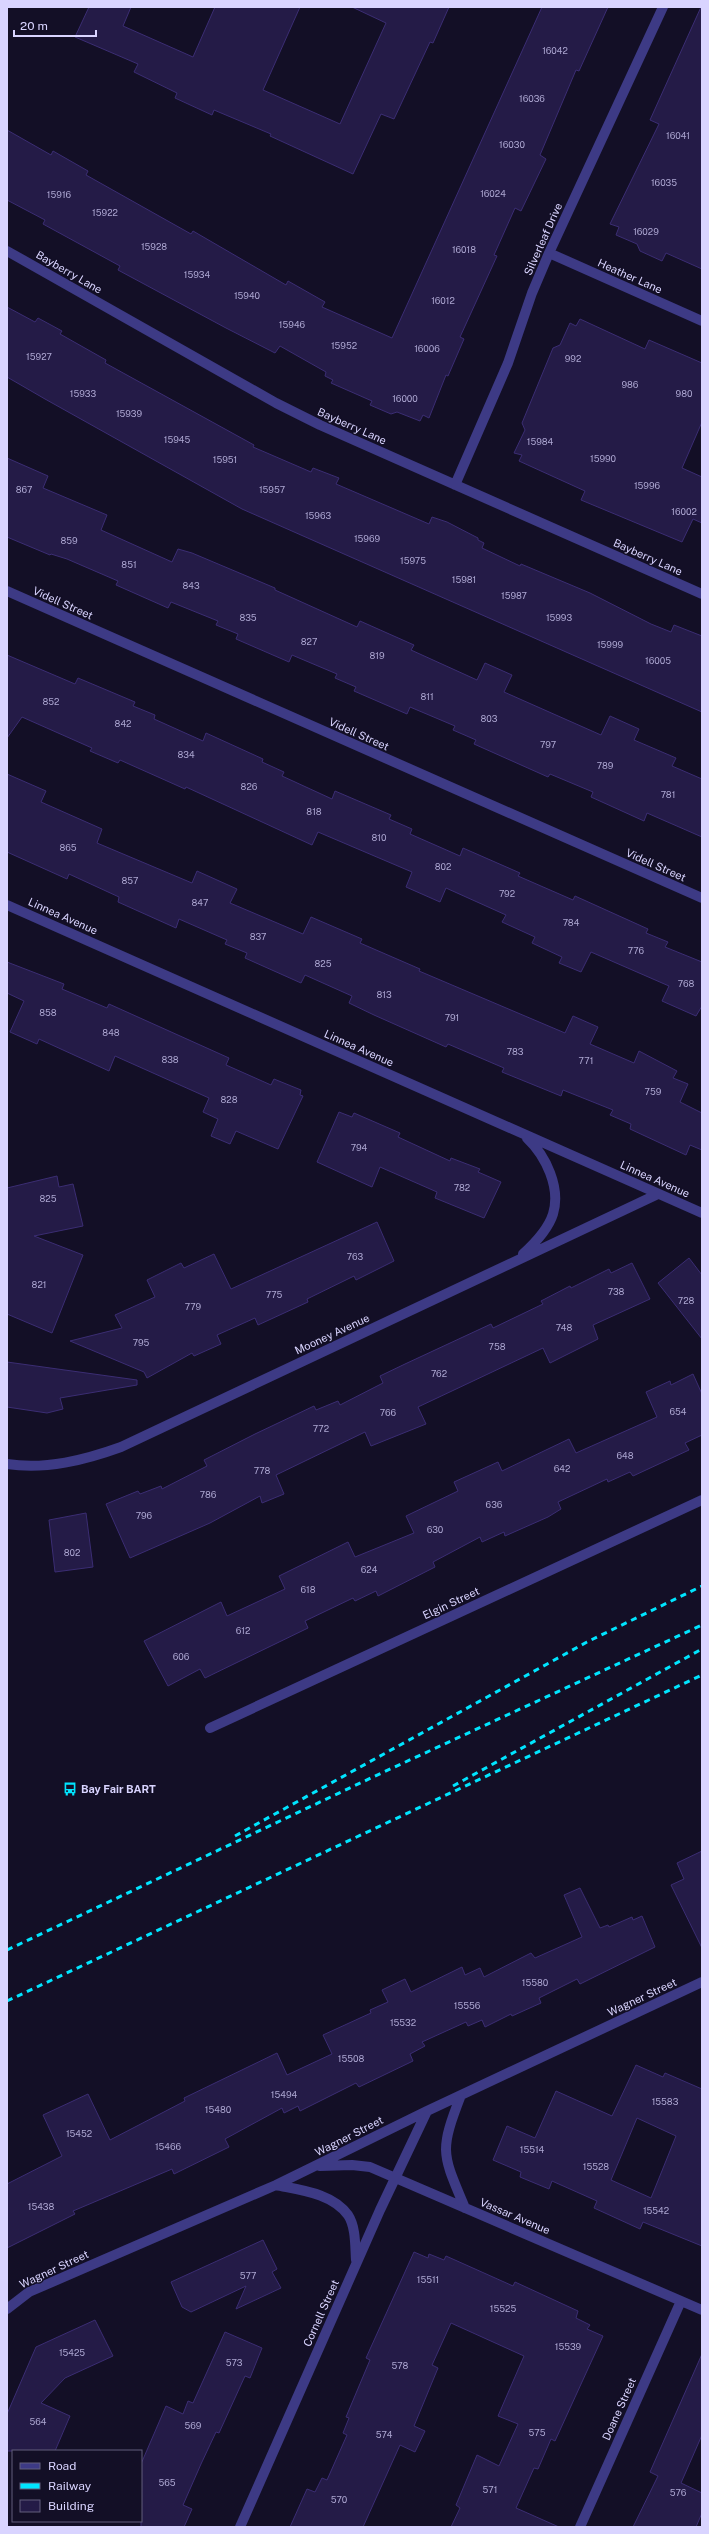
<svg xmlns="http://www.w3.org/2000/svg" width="709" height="2534" font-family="'Public Sans',sans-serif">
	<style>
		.building { fill: #241b47; stroke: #3b2d73; fill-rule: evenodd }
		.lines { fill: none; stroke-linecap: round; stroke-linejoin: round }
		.minor { stroke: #3d3a85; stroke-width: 10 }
		.rail { stroke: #00e5ff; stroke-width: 3; stroke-dasharray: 6 5; stroke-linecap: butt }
		.labels { text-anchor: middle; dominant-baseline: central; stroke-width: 3; stroke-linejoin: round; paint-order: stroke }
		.number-label { font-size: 9px; fill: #aca6d1 }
		.street-label { font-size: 11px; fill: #d9d4ff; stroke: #130f26 }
		.poi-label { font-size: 11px; font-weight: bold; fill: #d9d4ff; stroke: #130f26; text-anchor: start }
	</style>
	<rect width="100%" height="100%" fill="#130f26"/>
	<path class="building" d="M89,7h42l-8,19 70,31 22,-50h85l-37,83 77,34 46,-101 -34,-16h97l-16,36 -3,-1 -36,77 -13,-5 -28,60 -83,-38 1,-2 -57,-24 -2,5 -37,-17 2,-5 -43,-21 4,-8 -63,-27z
		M542,7h66l-29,64 -3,-1 -36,85 6,4 -25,52 -6,-3 -21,47 3,1 -37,81 4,2 -16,37 -2,-1 -17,43 -6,-3 -3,6 -23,-9 -6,2 -21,-9 2,-4 -41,-18 2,-3 -8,-4 1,-4 -46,-26 -5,7 -49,-25 -108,-58 2,-4 -77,-42 2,-4 -38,-20v-70l44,25 2,-4 35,20 -2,4 105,59 2,-3 93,54 2,-4 37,21 -3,5 70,31z
		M701,7h1v262l-36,-16 -4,8 -22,-10 -3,-7 -21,-9 3,-8 -9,-3 49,-100 -9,-4z
		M7,307l28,15 3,-4 24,13 -2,3 46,26 -1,3 149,82 -1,2 58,25 2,-4 26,10 -3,6 93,40 3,-7 15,5 31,16v2l6,3 -2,5 38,18 1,-2 69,29 61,31 20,8 3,-7 28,11v76l-460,-203 -197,-110 -38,-22z
		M580,319l65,30 4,-9 53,23v59l-20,46 20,9v46l-9,-4 -11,23 -101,-42 4,-9 -66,-30 3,-6 -8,-2 11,-23 -3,-7 31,-75 7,-3 10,-22 6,3z
		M7,458l41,18 -5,12 64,27 -6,15 71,32 6,-13 14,4 83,35v2l82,37 3,-6 54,24 -3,5 66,30 8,-17 27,12 -8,17 97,43 9,-19 29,13 -5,11 42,18 -4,8 30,13v58l-55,-24 -3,8 -53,-24 2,-5 -43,-18 -2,3 -74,-33 2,-4 -23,-10 2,-4 -45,-19 -3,7 -53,-23 2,-4 -21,-9 2,-4 -45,-19 -3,7 -53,-23 2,-5 -22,-9 2,-4 -47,-19 -3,6 -52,-23 2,-4 -51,-22 -16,-5 -1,1 -43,-18z
		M7,655l68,29 3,-6 57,24 -2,4 22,9 -1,4 49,22 3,-8 57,26 -1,3 22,10 -2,4 50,23 3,-8 56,24 -2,4 23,10 -2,5 50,22 3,-8 57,25 -2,3 55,24 2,-4 73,33 -2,4 22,9 -3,5 37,15v44l-6,10 -34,-15 7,-15 -78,-34 -10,20 -22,-9 3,-6 -30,-14 3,-6 -33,-15 4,-7 -60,-27 -6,14 -34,-15 6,-15 -94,-40 -6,13 -126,-58 -1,2 -65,-29 -2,3 -28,-12 2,-3 -70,-31 -15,21z
		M7,774l39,17 -5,11 61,27 -5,14 95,40 5,-12 40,18 -7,14 73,31 8,-17 51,22 -2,4 60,26 -1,2 146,62 8,-17 25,11 -8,17 44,19 5,-12 38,20 -4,7 15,6 -8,18 22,11v37l-12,-5 -4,10 -56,-26 1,-5 -21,-9 3,-5 -50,-20 -2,6 -59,-24 2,-4 -56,-24 -2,3 -72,-32 -25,-12 3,-7 -47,-21 -4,8 -56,-25 2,-5 -22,-9 2,-4 -48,-21 -3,9 -58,-26 1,-5 -50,-23 -2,5 -60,-27z
		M7,962l57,22 -2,5 45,19 2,-4 120,54 -3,7 45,20 3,-6 27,11 -1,5 3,1 -25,53 -42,-18 -6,13 -19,-8 7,-17 -15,-7 6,-14 -94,-42 -6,15 -70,-32 -2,5 -27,-12 14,-31 -17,-8z
		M339,1112l13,5 2,-4 46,20 -2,4 52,24 1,-3 29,11 -2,3 23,10 -17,36 -49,-20 2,-6 -57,-25 -8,20 -55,-25z
		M57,1176l2,11 14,-3 10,42 -49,10 49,19 -31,78 -45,-19v-126z
		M377,1222l17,39 -38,19 -2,-4 -47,23 1,3 -50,23 -3,-7 -38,17 4,9 -27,12 -2,-3 -45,25 -3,-6 -74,-31 52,-13 -7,-13 40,-18 -8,-17 34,-17 3,5 30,-14 17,35z
		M689,1258l13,17v64l-44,-56z
		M632,1263l18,36 -57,26 5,14 -48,24 -7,-15 -125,59 8,17 -55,22 -6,-14 -89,43 8,19 -22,9 -2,-7 -50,27 -80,35 -24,-54 32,-13 2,3 21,-8 1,3 45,-23 -3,-6 51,-26 59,-28 2,4 22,-9 2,4 43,-22 -3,-7 25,-12 86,-40 2,4 50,-24 -2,-3 29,-15 1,2 38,-19 2,4z
		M7,1362l130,18v5l-77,13 3,11 -16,4 -40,-6z
		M693,1374l9,20v41l-17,8 4,7 -56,26 -3,-4 -22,10 -1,-3 -49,23 3,7 -13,8 -43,19 -1,-4 -22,10 -2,-5 -47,25 2,5 -57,29 -2,-5 -21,10 -2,-3 -48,23 3,7 -103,50 -5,-9 -32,17 -24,-45 77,-39 6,14 58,-27 -6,-13 69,-34 7,15 59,-24 -8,-17 52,-25 -4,-9 44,-20 4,9 67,-32 7,14 81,-36 -11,-25 24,-11 1,4z
		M86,1513l7,54 -38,5 -6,-52z
		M702,1851v97l-31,-63 13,-6 -7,-16z
		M580,1888l20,40 8,-3 1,2 23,-10 1,3 9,-4 13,31 -75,37 -3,-5 -38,19 2,5 -29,13 -1,-2 -26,13 -3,-7 -14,6 -2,-4 -44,20 3,4 -15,8 3,7 -54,26 -3,-4 -56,28 -2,-5 -14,7 -2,-5 -57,31 4,8 -55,27 -2,-5 -99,42 2,3 -68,34v-64l55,-28 -19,-41 45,-21 22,46 75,-39 -1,-3 93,-45 10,22 45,-21 -9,-19 48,-22 -1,-3 18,-8 -6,-12 23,-11 6,13 51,-25 3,8 15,-7 4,9 47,-24 4,5 47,-21 -18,-42z
		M636,2065l27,12 2,-4 37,16v157l-59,-24 -3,7 -46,-21 3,-7 -45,-20 -3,8 -29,-12 1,-5 -28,-12 14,-34 28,12 21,-47 56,25zM637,2118l39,18 -25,62 -40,-18z
		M263,2240l14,29 -5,3 9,16 -45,21 10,-23 -55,26 -9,-5 -11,-25z
		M414,2252l14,6 1,-4 15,6 2,-4 67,30 2,-4 63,29 -2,7 14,7 -3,4 16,7 -48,105 -4,-2 -13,30 -4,-1 -18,40 43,19h-108l9,-19 -4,-3 21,-50 22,11 19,-42 -20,-8 26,-60 -73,-33 -19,42 6,3 -24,58 11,5 -10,21 -15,-7 -37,82h-73l17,-38 8,3 7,-14 5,2 20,-45 -4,-2 6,-15 -3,-1 24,-57 -4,-2z
		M95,2320l18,36 -48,22 -24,25 29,13 -15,35h-48v-37l29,-67z
		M225,2332l37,16 -12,30 -5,-2 -26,57 -3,-1 -15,32 -18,41 9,4 -8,18h-43v-63l25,-58 17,8 5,-13 5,2z
		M702,2354v81l-21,48 21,10v20l-6,14h-63l25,-51 -8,-4z"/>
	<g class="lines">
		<path class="minor" d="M7,251l269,152 44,22 382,169
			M549,253l153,68
			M455,485l53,-122 24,-70 17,-40 114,-246
			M7,591l695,307
			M7,905l695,308
			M523,1254c11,-10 25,-24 30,-40 8,-26 -7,-58 -26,-76
			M7,1464c39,6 78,-4 114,-17l537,-253
			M210,1728l492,-228
			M461,2095c-22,57 -19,58 4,113
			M320,2166l32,-1 18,2 332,143
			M276,2185c24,5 56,8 72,30 8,12 7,31 8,45
			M7,2309l22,-17 247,-107 151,-74 275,-129
			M240,2527l140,-317 47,-99
			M580,2527l101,-226"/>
		<path class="rail" d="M453,1786l249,-137
			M235,1836l352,-194 115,-56
			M7,1950l366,-173 329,-152
			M7,2001l695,-326"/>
	</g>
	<defs>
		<g id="bus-bare" transform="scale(1.08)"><path d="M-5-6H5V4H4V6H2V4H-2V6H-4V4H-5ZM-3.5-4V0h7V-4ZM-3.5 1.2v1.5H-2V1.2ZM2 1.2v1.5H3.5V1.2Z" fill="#00e5ff" stroke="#130f26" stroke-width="2.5" paint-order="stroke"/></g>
	</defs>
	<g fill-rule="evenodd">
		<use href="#bus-bare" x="70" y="1789"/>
	</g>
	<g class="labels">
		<g class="number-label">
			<text x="555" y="50">16042</text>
			<text x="532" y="98">16036</text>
			<text x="678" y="135">16041</text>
			<text x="512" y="144">16030</text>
			<text x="664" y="182">16035</text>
			<text x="493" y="193">16024</text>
			<text x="59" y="194">15916</text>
			<text x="105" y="212">15922</text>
			<text x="646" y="231">16029</text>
			<text x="154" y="246">15928</text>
			<text x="464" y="249">16018</text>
			<text x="197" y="274">15934</text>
			<text x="247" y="295">15940</text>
			<text x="443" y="300">16012</text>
			<text x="292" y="324">15946</text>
			<text x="344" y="345">15952</text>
			<text x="427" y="348">16006</text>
			<text x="39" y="356">15927</text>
			<text x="573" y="358">992</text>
			<text x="630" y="384">986</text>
			<text x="83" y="393">15933</text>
			<text x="684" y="393">980</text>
			<text x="405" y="398">16000</text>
			<text x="129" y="413">15939</text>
			<text x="177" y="439">15945</text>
			<text x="540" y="441">15984</text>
			<text x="603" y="458">15990</text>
			<text x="225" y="459">15951</text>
			<text x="647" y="485">15996</text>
			<text x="24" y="489">867</text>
			<text x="272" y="489">15957</text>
			<text x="684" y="511">16002</text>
			<text x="318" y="515">15963</text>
			<text x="367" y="538">15969</text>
			<text x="69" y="540">859</text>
			<text x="413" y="560">15975</text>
			<text x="129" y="564">851</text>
			<text x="464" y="579">15981</text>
			<text x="191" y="585">843</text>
			<text x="514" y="595">15987</text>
			<text x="248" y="617">835</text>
			<text x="559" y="617">15993</text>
			<text x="309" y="641">827</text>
			<text x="610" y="644">15999</text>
			<text x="377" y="655">819</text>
			<text x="658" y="660">16005</text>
			<text x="427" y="696">811</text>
			<text x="51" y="701">852</text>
			<text x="489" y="718">803</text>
			<text x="123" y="723">842</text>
			<text x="548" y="744">797</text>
			<text x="186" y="754">834</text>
			<text x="605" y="765">789</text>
			<text x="249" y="786">826</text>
			<text x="668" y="794">781</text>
			<text x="314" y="811">818</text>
			<text x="379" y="837">810</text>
			<text x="68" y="847">865</text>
			<text x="443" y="866">802</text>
			<text x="130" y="880">857</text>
			<text x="507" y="893">792</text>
			<text x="200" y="902">847</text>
			<text x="571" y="922">784</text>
			<text x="258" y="936">837</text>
			<text x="636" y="950">776</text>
			<text x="323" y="963">825</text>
			<text x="686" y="983">768</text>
			<text x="384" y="994">813</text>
			<text x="48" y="1012">858</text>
			<text x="452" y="1017">791</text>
			<text x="111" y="1032">848</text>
			<text x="515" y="1051">783</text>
			<text x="170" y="1059">838</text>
			<text x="586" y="1060">771</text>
			<text x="653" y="1091">759</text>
			<text x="229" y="1099">828</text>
			<text x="359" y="1147">794</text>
			<text x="462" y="1187">782</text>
			<text x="48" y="1198">825</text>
			<text x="355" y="1256">763</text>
			<text x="39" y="1284">821</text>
			<text x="616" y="1291">738</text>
			<text x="274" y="1294">775</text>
			<text x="686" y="1300">728</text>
			<text x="193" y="1306">779</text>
			<text x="564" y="1327">748</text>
			<text x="141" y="1342">795</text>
			<text x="497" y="1346">758</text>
			<text x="439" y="1373">762</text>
			<text x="678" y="1411">654</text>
			<text x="388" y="1412">766</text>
			<text x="321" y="1428">772</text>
			<text x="625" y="1455">648</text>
			<text x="562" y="1468">642</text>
			<text x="262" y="1470">778</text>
			<text x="208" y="1494">786</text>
			<text x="494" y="1504">636</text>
			<text x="144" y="1515">796</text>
			<text x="435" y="1529">630</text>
			<text x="72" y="1552">802</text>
			<text x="369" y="1569">624</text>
			<text x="308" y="1589">618</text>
			<text x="243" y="1630">612</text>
			<text x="181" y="1656">606</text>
			<text x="535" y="1982">15580</text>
			<text x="467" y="2005">15556</text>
			<text x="403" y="2022">15532</text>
			<text x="351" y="2058">15508</text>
			<text x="284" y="2094">15494</text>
			<text x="665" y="2101">15583</text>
			<text x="218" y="2109">15480</text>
			<text x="79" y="2133">15452</text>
			<text x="168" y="2146">15466</text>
			<text x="532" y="2149">15514</text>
			<text x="596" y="2166">15528</text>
			<text x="41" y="2206">15438</text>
			<text x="656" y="2210">15542</text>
			<text x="248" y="2275">577</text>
			<text x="428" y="2279">15511</text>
			<text x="503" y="2308">15525</text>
			<text x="568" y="2346">15539</text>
			<text x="72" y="2352">15425</text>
			<text x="234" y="2362">573</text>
			<text x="400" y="2365">578</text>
			<text x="38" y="2421">564</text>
			<text x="193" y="2425">569</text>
			<text x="537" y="2432">575</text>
			<text x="384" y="2434">574</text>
			<text x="167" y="2482">565</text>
			<text x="490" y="2489">571</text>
			<text x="678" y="2492">576</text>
			<text x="339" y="2499">570</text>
		</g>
		<g class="street-label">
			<text transform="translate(543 239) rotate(-66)">Silverleaf Drive</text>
			<text transform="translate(69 272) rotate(30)">Bayberry Lane</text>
			<text transform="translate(630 276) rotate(24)">Heather Lane</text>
			<text transform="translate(352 426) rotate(24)">Bayberry Lane</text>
			<text transform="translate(648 557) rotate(24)">Bayberry Lane</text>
			<text transform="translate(63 603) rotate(24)">Videll Street</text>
			<text transform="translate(359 734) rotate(24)">Videll Street</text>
			<text transform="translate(656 865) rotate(24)">Videll Street</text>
			<text transform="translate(63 916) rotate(24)">Linnea Avenue</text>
			<text transform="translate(359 1048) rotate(24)">Linnea Avenue</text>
			<text transform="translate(655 1179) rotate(24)">Linnea Avenue</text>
			<text transform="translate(332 1334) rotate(-25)">Mooney Avenue</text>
			<text transform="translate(451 1603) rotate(-25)">Elgin Street</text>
			<text transform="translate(642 1997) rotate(-25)">Wagner Street</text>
			<text transform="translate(349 2136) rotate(-27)">Wagner Street</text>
			<text transform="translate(515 2216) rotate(23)">Vassar Avenue</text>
			<text transform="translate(54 2269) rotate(-25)">Wagner Street</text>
			<text transform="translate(321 2313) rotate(-66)">Cornell Street</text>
			<text transform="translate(619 2409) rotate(-66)">Doane Street</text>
		</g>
		<g class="poi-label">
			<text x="81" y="1789">Bay Fair BART</text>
		</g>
	</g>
	<rect width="709" height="2534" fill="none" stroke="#d9d4ff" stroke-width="16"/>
	<rect x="12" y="2450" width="130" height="72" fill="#130f26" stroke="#625e7d"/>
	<rect x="20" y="2463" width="20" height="6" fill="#3d3a85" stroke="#625e7d"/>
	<text x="48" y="2470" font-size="12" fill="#d9d4ff">Road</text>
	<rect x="20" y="2483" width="20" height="6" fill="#00e5ff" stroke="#625e7d"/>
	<text x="48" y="2490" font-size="12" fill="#d9d4ff">Railway</text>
	<rect x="20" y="2500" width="20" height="12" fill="#241b47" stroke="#625e7d"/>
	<text x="48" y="2510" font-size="12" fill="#d9d4ff">Building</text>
	<path d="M14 30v6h82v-6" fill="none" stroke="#d9d4ff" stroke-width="2"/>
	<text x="20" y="30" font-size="12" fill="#d9d4ff" stroke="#130f26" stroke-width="3" paint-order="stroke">20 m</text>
</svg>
